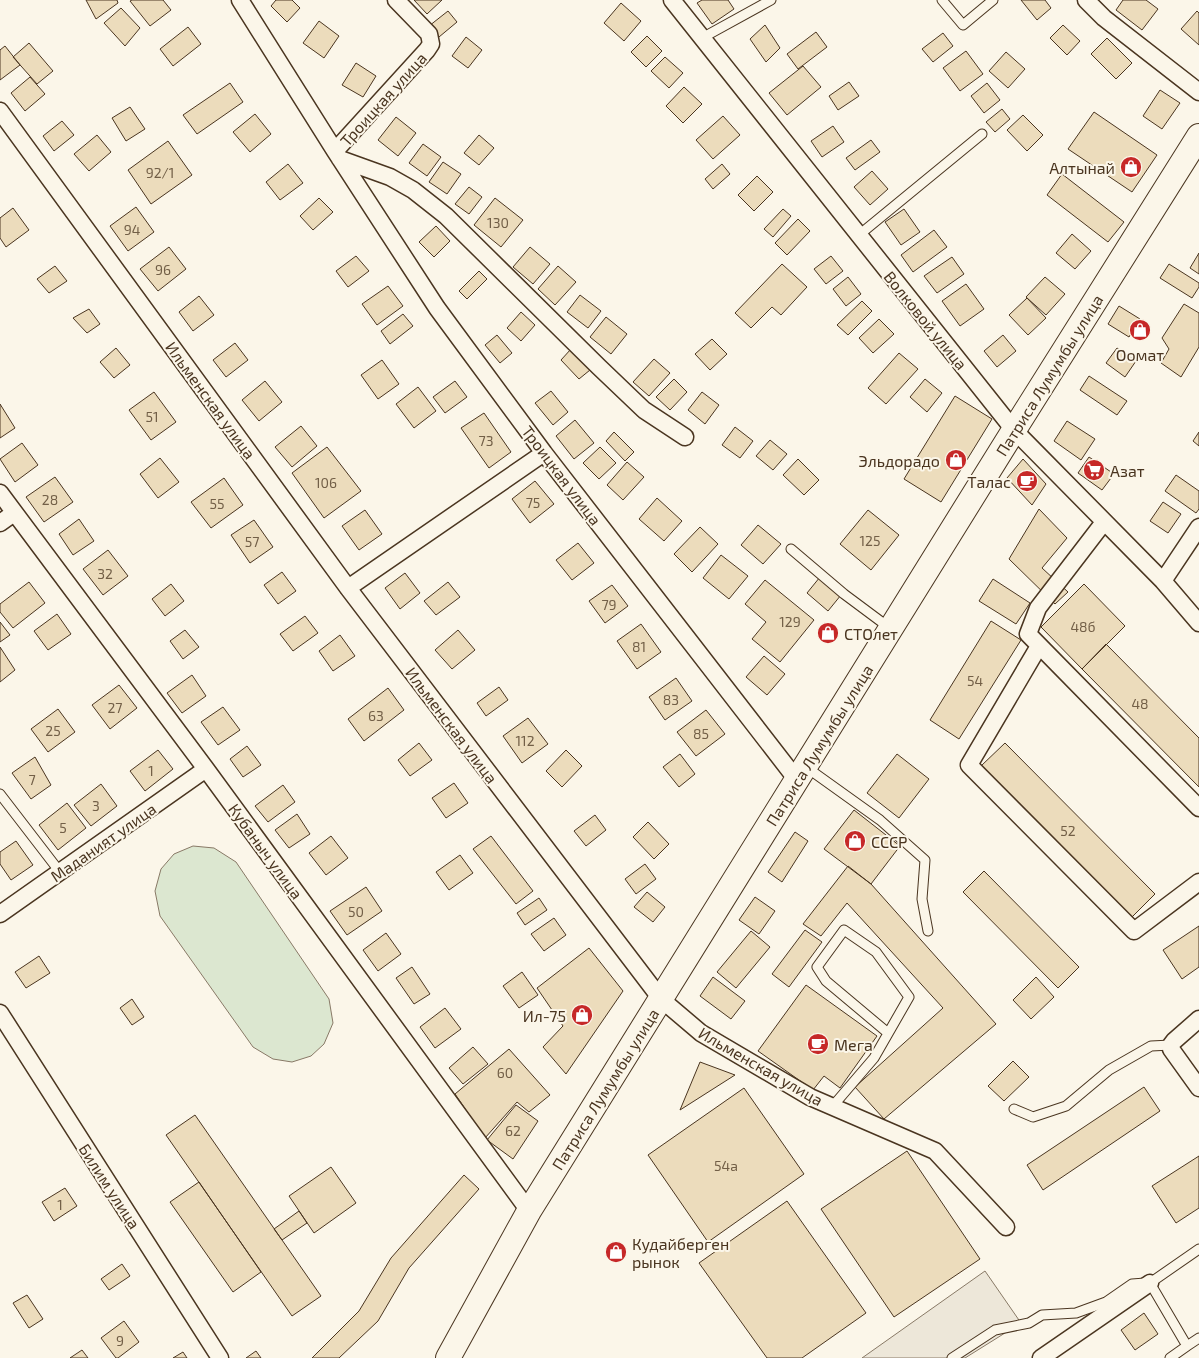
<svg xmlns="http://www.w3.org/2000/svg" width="1199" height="1358" font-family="'Exo 2',sans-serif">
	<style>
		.green { fill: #dce7d0; stroke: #887966 }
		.parking { fill: #ede7d9; stroke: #887966 }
		.building { fill: #ecdcbc; stroke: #4a3520 }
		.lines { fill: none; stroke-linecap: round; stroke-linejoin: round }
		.lane-casing { stroke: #4a3520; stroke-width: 11 }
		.street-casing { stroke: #4a3520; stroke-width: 19 }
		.secondary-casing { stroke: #4a3520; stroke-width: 26 }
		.lane { stroke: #fbf6e9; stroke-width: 9 }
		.street { stroke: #fbf6e9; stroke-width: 16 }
		.secondary { stroke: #fbf6e9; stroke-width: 24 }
		.labels { text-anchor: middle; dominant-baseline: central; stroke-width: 4; stroke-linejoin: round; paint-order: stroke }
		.number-label { font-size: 14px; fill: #725f47 }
		.street-label { font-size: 16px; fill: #4a3520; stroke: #fbf6e9 }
		.poi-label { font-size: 16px; fill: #4a3520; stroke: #fbf6e9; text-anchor: start }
	</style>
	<rect width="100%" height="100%" fill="#fbf6e9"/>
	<path class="green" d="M193,846l21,2 22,14 93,137 4,24 -9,21 -13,12 -19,6 -19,-3 -20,-12 -93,-131 -5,-25 6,-22 13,-15z"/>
	<path class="parking" d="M985,1271l36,52 -56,35h-103z"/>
	<path class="building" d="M86,0h31l1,3 -22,16z
		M132,0h31l8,10 -21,16 -20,-25z
		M276,0h16l8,8 -13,14 -16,-16z
		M414,0h28l-15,14z
		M702,0h26l6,9 -22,15 -15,-21z
		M1021,0h24l6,8 -14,12z
		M1123,0h23l12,9 -16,21 -26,-20z
		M621,3l20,18 -17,20 -20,-18z
		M121,8l19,20 -15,18 -21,-23z
		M448,11l9,11 -18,15 -10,-11z
		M1197,11l2,2v32l-18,-16z
		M319,21l20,15 -15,22 -21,-15z
		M765,25l15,23 -14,14 -16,-23z
		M1063,25l17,16 -13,14 -17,-17z
		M188,27l13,17 -28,22 -13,-17z
		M816,32l11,15 -29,22 -11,-15z
		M943,33l10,13 -20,16 -11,-13z
		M647,36l15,15 -16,16 -15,-15z
		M466,37l16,13 -14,18 -16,-12z
		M1107,38l25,25 -16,16 -25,-25z
		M29,43l24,28 -16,13 -24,-27z
		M5,46l15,19 -20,15v-30z
		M966,51l17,23 -23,17 -17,-23z
		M1006,52l19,17 -17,19 -19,-17z
		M665,57l18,16 -14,15 -18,-17z
		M356,63l20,13 -13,21 -21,-12z
		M803,66l18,21 -34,28 -18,-22z
		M30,77l15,17 -20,17 -14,-18z
		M849,82l10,14 -21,14 -9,-14z
		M230,83l13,19 -46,32 -14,-19z
		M987,83l13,17 -16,13 -13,-17z
		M684,87l18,17 -19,19 -17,-17z
		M1160,90l20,13 -18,26 -19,-13z
		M130,107l15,22 -19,12 -14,-23z
		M1002,109l8,10 -15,13 -9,-10z
		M1094,112l63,43 -25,37 -64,-43z
		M255,114l16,20 -21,18 -17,-20z
		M1023,115l20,20 -16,16 -20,-21z
		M723,116l17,19 -27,24 -17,-19z
		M396,117l20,16 -18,23 -20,-16z
		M62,121l12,14 -20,16 -11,-15z
		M833,126l11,16 -22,15 -11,-16z
		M97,135l14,17 -22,19 -15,-17z
		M479,135l15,13 -15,17 -15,-12z
		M871,140l9,12 -25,18 -9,-12z
		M168,141l24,34 -41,29 -23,-34z
		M423,144l18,13 -14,19 -18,-13z
		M443,162l18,12 -14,20 -18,-12z
		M288,164l15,19 -23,17 -14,-18z
		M722,164l8,10 -17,15 -8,-10z
		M872,171l16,18 -18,16 -16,-18z
		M1062,174l62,48 -16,20 -61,-47z
		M757,176l16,16 -19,19 -16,-16z
		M469,187l13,10 -13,17 -14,-10z
		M319,198l14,14 -20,18 -13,-14z
		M495,198l28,22 -22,27 -27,-22z
		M136,207l18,25 -26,19 -18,-25z
		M13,208l16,22 -23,17 -6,-9v-20z
		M783,209l8,7 -18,21 -9,-8z
		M904,209l16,23 -19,13 -16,-23z
		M798,219l12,12 -23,24 -12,-12z
		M436,226l14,15 -16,16 -15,-15z
		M934,230l13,17 -34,25 -12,-17z
		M1072,234l19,17 -16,18 -19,-16z
		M169,247l17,22 -28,22 -18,-22z
		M530,247l20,17 -17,20 -20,-17z
		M1199,253v21l-9,-6z
		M356,256l13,15 -21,16 -12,-16z
		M831,256l12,15 -17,13 -12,-15z
		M952,257l12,17 -27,19 -13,-17z
		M782,264l25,23 -26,28 -9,-8 -21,21 -16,-15z
		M1169,264l30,19v4l-7,11 -32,-20z
		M55,266l12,15 -18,12 -12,-14z
		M558,266l18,16 -21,23 -17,-16z
		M479,271l8,8 -20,20 -8,-8z
		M848,277l13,17 -15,12 -13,-17z
		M1045,277l20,17 -19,21 -20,-18z
		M966,284l18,25 -24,17 -18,-25z
		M388,286l15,20 -26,19 -15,-21z
		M580,295l21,16 -13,17 -21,-16z
		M199,296l15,19 -21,16 -14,-19z
		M1027,298l19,20 -18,17 -19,-20z
		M862,301l10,10 -24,24 -11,-10z
		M1184,304l15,9v34l-18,30 -20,-14 8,-14 -7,-11z
		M1119,306l21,13 -11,18 -21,-13z
		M89,309l11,15 -13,9 -14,-15z
		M521,312l14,13 -14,16 -14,-13z
		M403,314l10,12 -23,18 -9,-13z
		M606,317l21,17 -16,20 -21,-17z
		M879,319l15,15 -21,19 -14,-15z
		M497,335l15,18 -12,10 -15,-18z
		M1003,335l13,16 -19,16 -13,-16z
		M712,339l15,15 -17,16 -15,-16z
		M235,343l13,17 -22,17 -13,-17z
		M116,348l14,17 -16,13 -14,-16z
		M1117,348l19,13 -11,16 -19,-14z
		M571,349l19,21 -11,9 -18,-19z
		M899,353l19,16 -32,35 -18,-16z
		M654,359l16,14 -21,23 -16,-14z
		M382,360l17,24 -21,15 -17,-24z
		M1089,376l38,25 -10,14 -37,-25z
		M674,379l13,13 -17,18 -14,-13z
		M925,379l17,14 -15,19 -17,-15z
		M265,381l17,21 -23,19 -17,-21z
		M455,381l12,16 -22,16 -12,-16z
		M418,387l18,24 -22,17 -18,-24z
		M551,391l17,21 -15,13 -18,-22z
		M154,392l22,30 -25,18 -22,-30z
		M702,392l17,13 -14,19 -17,-14z
		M955,396l37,23 -51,83 -37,-23z
		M0,404l15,24 -15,10z
		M484,413l27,39 -22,16 -28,-40z
		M575,420l19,23 -20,16 -18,-23z
		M1067,421l28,18 -14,21 -27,-19z
		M301,426l16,20 -25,21 -17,-20z
		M735,427l18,14 -13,17 -18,-13z
		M614,432l20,20 -9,9 -19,-20z
		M1199,432v14l-6,-5z
		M770,440l17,14 -14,16 -17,-14z
		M22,443l16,22 -23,17 -15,-23z
		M327,447l34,44 -37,27 -32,-45z
		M600,447l16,16 -17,16 -16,-16z
		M1089,457l25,17 -12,16 -24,-17z
		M160,458l19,24 -21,16 -18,-24z
		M798,459l21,21 -15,15 -21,-20z
		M1023,459l23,25 -14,21 -25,-27z
		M627,462l17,15 -21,23 -16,-15z
		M1176,475l23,16v18l-3,4 -31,-22z
		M55,477l18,25 -29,20 -18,-25z
		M224,478l19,27 -32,23 -20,-26z
		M535,481l19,23 -24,19 -18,-24z
		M657,498l25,23 -18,20 -25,-22z
		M1163,502l18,12 -13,19 -18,-12z
		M1039,509l28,29 -25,30 26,24 -13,12 -46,-45z
		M365,510l17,24 -23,16 -17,-24z
		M868,510l31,25 -28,35 -31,-26z
		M79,519l15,22 -21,14 -14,-21z
		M254,520l19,27 -23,16 -19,-28z
		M758,525l23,19 -18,20 -22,-19z
		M700,527l18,17 -26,28 -18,-18z
		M578,543l16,20 -22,17 -16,-20z
		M108,550l20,26 -25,19 -20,-26z
		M721,555l27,21 -19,23 -26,-21z
		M282,572l14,19 -18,13 -14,-19z
		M405,573l15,20 -20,16 -15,-21z
		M820,577l21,18 -13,16 -21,-18z
		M993,579l37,24 -14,21 -37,-23z
		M765,580l49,40 -34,42 -28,-23 14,-17 -21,-18z
		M29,582l16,21 -32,25 -13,-16v-8z
		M448,582l12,15 -24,18 -12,-14z
		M171,584l13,17 -19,15 -13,-17z
		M1084,584l41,42 -43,43 -41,-42z
		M612,585l16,21 -23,17 -16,-22z
		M57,614l14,20 -23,16 -14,-19z
		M305,616l13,17 -25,18 -13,-17z
		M991,621l30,19 -62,99 -29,-19z
		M0,622l10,13 -10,7z
		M641,624l20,28 -24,17 -20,-28z
		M185,630l14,17 -16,12 -13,-18z
		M458,630l17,20 -23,19 -17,-19z
		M340,635l15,21 -22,15 -14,-20z
		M1106,644l93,94v49l-117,-118z
		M0,647l15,23 -15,12z
		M764,656l21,18 -18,21 -21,-18z
		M192,675l14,21 -24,17 -15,-20z
		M676,678l16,23 -27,19 -16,-23z
		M119,685l18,23 -27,21 -18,-24z
		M499,687l9,13 -22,16 -9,-13z
		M388,688l16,22 -40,31 -16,-22z
		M223,707l17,23 -22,15 -17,-23z
		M58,709l17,23 -27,20 -17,-23z
		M706,710l19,24 -29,22 -19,-24z
		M528,718l20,26 -26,19 -19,-27z
		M419,743l13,17 -22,16 -12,-16z
		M1005,743l150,151 -24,24 -150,-152z
		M247,746l14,19 -18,12 -13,-18z
		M158,750l15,19 -28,22 -15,-20z
		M566,750l16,16 -20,21 -16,-16z
		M680,754l15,20 -16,13 -16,-20z
		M897,754l32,25 -30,39 -32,-25z
		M35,757l16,28 -20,14 -19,-26z
		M454,783l14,20 -22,15 -14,-20z
		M101,784l16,22 -26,20 -17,-21z
		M283,785l12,17 -27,20 -13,-16z
		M67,803l19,25 -28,22 -19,-25z
		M854,810l46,36 -29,38 -47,-35z
		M297,814l13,20 -21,14 -14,-18z
		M595,815l11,15 -20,16 -12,-15z
		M648,822l21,22 -15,15 -21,-22z
		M795,832l13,9 -26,41 -14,-10z
		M331,836l17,22 -22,17 -17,-22z
		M491,836l42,55 -17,13 -43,-55z
		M16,841l17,24 -22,15 -11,-16v-12z
		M460,855l13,18 -24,17 -13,-18z
		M645,864l11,15 -20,15 -11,-15z
		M848,866l23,18 125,140 -112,95 -29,-32 88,-79 -96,-105 -26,33 -18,-12z
		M984,871l95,96 -21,21 -95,-96z
		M366,887l16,24 -35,24 -17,-24z
		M647,892l18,15 -12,15 -19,-15z
		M755,897l20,14 -16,23 -20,-14z
		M539,898l8,12 -22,15 -8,-12z
		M554,918l12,17 -22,16 -13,-17z
		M1199,926v41l-17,12 -19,-29z
		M805,930l17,12 -33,45 -17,-13z
		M751,931l19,16 -34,41 -19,-16z
		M386,933l15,21 -23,17 -15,-21z
		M589,948l34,43 -57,83 -23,-27 20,-21 -26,-38z
		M39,956l11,17 -24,15 -11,-16z
		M412,967l18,27 -16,10 -18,-26z
		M522,972l16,23 -19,13 -16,-22z
		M713,977l32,24 -14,18 -31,-23z
		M1036,977l18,20 -23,22 -18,-19z
		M806,985l71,51 -37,52 -16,-12 -11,14 -55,-39z
		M132,999l12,18 -12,8 -12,-17z
		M445,1008l16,21 -26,19 -15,-21z
		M473,1047l15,17 -25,20 -14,-16z
		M509,1049l41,46 -21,17 -12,-10 -32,36 -30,-44z
		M1013,1061l16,16 -25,24 -16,-15z
		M700,1062l35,13 -55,35z
		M1144,1087l16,24 -117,79 -16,-25z
		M744,1088l60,86 -96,68 -60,-87z
		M516,1105l22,16 -25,38 -26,-19z
		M195,1115l126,181 -29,20 -126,-181z
		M907,1151l73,108 -86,58 -73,-108z
		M1199,1156v52l-23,15 -24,-37z
		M331,1167l25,36 -42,30 -25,-37z
		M464,1175l15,14 -70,79 -31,53 -39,37h-27l47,-47 32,-53z
		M199,1182l62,90 -28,20 -63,-90z
		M65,1188l12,18 -23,15 -12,-19z
		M787,1201l79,112 -64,45h-35l-68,-95z
		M299,1211l8,12 -25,17 -8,-11z
		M122,1264l8,12 -21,14 -8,-11z
		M27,1295l16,24 -14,9 -16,-25z
		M1144,1313l14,21 -23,16 -14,-20z
		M124,1321l15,21 -21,16h-2l-15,-20z
		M82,1350l6,8h-18z
		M256,1351l5,7h-15z
		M183,1352l4,6h-14z"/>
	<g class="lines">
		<g class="lane-casing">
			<path id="lane" d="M942,0l21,25 30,-25
				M702,38l69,-38
				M859,235l123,-101
				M791,549l53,45 47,35
				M806,767l74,53 45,40 -3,39 6,32
				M0,794l60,78
				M832,1107l42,-49 35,-61 -33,-45 -32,-22 -27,37 9,14 62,52
				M1014,1109l19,8 33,-11 43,-36 42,-24 20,-1
				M1150,1283l37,63 -17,12
				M1150,1283l49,-34
				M1187,1346l12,-8
				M952,1358l43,-28 34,-7 13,-8 34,-2 30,-11 26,-18 13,-1"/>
		</g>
		<g class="street-casing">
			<path id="street" d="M240,0l95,151 102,157 107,145 253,327
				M672,0l342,430 149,151 36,42
				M1086,0l18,18 95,74
				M0,111l348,477 313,411 40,34 109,64 125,54 71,76
				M335,151l92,-101 4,-6 -2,-10 -33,-34
				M340,159l50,18 23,13 33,26 153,151 45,43 41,27
				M0,493l206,276 323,442
				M1104,522l-66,86 -10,26 171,174
				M0,523l14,-10
				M1163,581l36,-54
				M348,588l196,-135
				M1039,646l-70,119 165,166 65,-49
				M0,914l206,-145
				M0,1013l220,345
				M1199,1019l-25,22 -3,4v4l28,39
				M1041,1358l109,-75"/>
		</g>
		<g class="secondary-casing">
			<path id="secondary" d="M448,1358l81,-147 485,-781 185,-294"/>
		</g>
		<use href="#lane" class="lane"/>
		<use href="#street" class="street"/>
		<use href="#secondary" class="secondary"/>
	</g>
	<defs>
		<g id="shop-disc" transform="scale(1.125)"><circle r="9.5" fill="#c62828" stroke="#fbf6e9"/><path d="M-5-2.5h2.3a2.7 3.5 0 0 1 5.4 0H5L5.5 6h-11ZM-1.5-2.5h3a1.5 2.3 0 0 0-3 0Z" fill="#fff"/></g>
		<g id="supermarket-disc" transform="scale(1.125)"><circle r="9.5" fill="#c62828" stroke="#fbf6e9"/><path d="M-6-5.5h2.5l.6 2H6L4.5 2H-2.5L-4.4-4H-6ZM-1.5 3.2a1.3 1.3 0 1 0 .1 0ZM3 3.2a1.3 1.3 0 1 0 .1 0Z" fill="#fff"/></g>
		<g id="cafe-disc" transform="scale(1.125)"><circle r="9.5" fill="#c62828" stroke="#fbf6e9"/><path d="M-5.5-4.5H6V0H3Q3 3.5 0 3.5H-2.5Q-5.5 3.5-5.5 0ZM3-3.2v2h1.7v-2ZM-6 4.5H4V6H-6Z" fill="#fff"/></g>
	</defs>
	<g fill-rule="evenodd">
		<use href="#shop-disc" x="1131" y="167"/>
		<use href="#shop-disc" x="1140" y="330"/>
		<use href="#shop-disc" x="956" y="460"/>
		<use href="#supermarket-disc" x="1094" y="470"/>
		<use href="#cafe-disc" x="1027" y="481"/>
		<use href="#shop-disc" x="828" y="633"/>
		<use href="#shop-disc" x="855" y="841"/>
		<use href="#shop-disc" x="582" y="1015"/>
		<use href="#cafe-disc" x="818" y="1044"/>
		<use href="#shop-disc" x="616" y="1252"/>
	</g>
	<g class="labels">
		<g class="number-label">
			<text x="160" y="172">92/1</text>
			<text x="498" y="222">130</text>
			<text x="132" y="229">94</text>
			<text x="163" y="269">96</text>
			<text x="152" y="416">51</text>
			<text x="486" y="440">73</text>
			<text x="326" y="482">106</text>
			<text x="50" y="499">28</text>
			<text x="533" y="502">75</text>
			<text x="217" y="503">55</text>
			<text x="870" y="540">125</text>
			<text x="252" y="541">57</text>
			<text x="105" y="573">32</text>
			<text x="609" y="604">79</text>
			<text x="790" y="621">129</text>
			<text x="1083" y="626">48б</text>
			<text x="639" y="646">81</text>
			<text x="975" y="680">54</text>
			<text x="671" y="699">83</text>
			<text x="1140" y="703">48</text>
			<text x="115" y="707">27</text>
			<text x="376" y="715">63</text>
			<text x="53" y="730">25</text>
			<text x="701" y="733">85</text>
			<text x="525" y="740">112</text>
			<text x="151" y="770">1</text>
			<text x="32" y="779">7</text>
			<text x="96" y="805">3</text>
			<text x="63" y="827">5</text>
			<text x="1068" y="830">52</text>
			<text x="356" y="911">50</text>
			<text x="505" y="1072">60</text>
			<text x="513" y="1130">62</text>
			<text x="726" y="1165">54а</text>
			<text x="60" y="1204">1</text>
			<text x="120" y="1340">9</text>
		</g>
		<g class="street-label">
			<text transform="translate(383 99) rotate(-48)">Троицкая улица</text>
			<text transform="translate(926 320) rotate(51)">Волковой улица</text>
			<text transform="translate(1049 375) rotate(-58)">Патриса Лумумбы улица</text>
			<text transform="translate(211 400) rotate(54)">Ильменская улица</text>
			<text transform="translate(562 475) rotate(53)">Троицкая улица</text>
			<text transform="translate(452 725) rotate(53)">Ильменская улица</text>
			<text transform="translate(819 745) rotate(-58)">Патриса Лумумбы улица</text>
			<text transform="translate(103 842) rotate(-35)">Маданият улица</text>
			<text transform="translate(266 851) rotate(54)">Кубаныч улица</text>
			<text transform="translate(761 1066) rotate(30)">Ильменская улица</text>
			<text transform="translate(605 1089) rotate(-58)">Патриса Лумумбы улица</text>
			<text transform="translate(110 1186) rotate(57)">Билим улица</text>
		</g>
		<g class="poi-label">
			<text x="1115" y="167" text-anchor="end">Алтынай</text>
			<text x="1140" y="354" text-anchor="middle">Оомат</text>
			<text x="940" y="460" text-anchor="end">Эльдорадо</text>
			<text x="1110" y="470">Азат</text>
			<text x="1011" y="481" text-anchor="end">Талас</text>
			<text x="844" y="633">СТОлет</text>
			<text x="871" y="841">СССР</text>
			<text x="566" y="1015" text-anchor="end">Ил-75</text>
			<text x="834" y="1044">Мега</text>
			<text x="632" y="1243">Кудайберген<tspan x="632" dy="18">рынок</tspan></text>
		</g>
	</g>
</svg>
